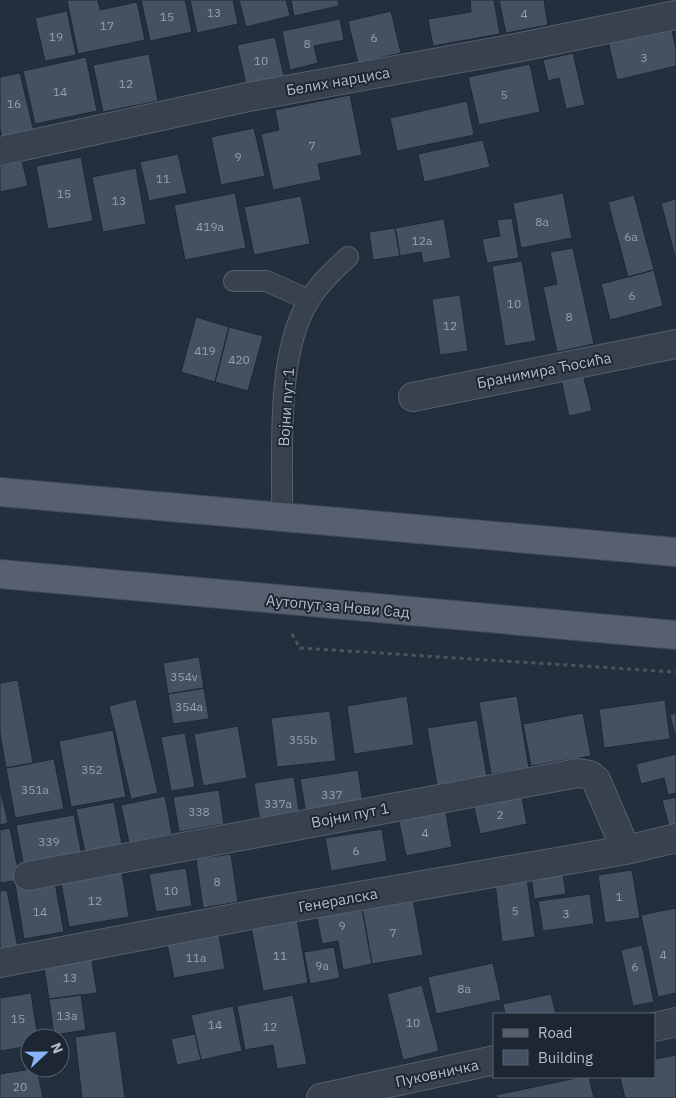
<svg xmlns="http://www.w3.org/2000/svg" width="676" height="1098" font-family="'IBM Plex Sans',sans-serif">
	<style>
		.building { fill: #455162; stroke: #1f2835 }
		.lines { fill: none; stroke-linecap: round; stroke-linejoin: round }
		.lane-casing { stroke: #565f6c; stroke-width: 22 }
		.street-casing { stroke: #565f6c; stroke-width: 30 }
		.primary-casing { stroke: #414a57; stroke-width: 30 }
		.path { stroke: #44595c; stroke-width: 3; stroke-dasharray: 4 4; stroke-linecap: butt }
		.lane { stroke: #38414e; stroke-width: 20 }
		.street { stroke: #38414e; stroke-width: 28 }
		.primary { stroke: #56606e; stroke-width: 28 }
		.labels { text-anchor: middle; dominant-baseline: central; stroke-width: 4; stroke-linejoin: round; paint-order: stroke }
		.number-label { font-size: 12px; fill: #98a1af }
		.street-label { font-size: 15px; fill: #b4bcc9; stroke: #1d2633 }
	</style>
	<rect width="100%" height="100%" fill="#242f3e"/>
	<path class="building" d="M67,0h31l2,10 37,-8 8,38 -67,14z
		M141,0h44l7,32 -42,9z
		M190,0h43l5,24 -41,9z
		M239,0h47l4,16 -44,11z
		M291,0h47l1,6 -45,10z
		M470,0h24l6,34 -67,12 -5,-27 43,-7z
		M499,0h45l4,25 -42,8z
		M67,11l9,44 -31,6 -10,-43z
		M391,11l10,42 -43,10 -10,-42z
		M340,19l4,21 -30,6 4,17 -28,7 -8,-39z
		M671,26l5,23v17l-59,14 -9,-39z
		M275,37l9,39 -38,8 -9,-39z
		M573,53l12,52 -19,4 -7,-31 -11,3 -5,-21z
		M149,54l9,47 -55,11 -10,-47z
		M86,57l11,54 -62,13 -12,-53z
		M530,64l10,48 -61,13 -11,-48z
		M20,73l14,59 -32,7 -2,-11v-51z
		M350,95l12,60 -44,9 3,16 -48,10 -12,-56 18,-4 -4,-20z
		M467,101l7,34 -77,16 -7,-33z
		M254,128l11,48 -44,9 -10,-48z
		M483,140l7,27 -66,15 -6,-28z
		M178,154l9,39 -38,8 -9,-39z
		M81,157l12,64 -45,8 -12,-63z
		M22,161l6,25 -28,6v-26z
		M136,168l10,56 -43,8 -11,-55z
		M235,193l11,55 -61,12 -11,-55z
		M563,193l9,45 -51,10 -8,-45z
		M634,195l20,75 -26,7 -20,-75z
		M301,196l9,48 -56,11 -10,-48z
		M676,199v61l-15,-57z
		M512,218l7,40 -32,5 -5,-24 18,-3 -3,-16z
		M444,219l7,39 -28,5 -2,-11 -21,4 -5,-28z
		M395,228l5,28 -27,4 -4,-28z
		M573,248l21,96 -37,8 -14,-65 14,-3 -7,-32z
		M522,261l14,80 -31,5 -13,-80z
		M654,270l9,36 -53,14 -9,-36z
		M460,295l8,56 -28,4 -8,-56z
		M196,317l33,10 -14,55 -34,-10z
		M229,327l34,9 -15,55 -33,-9z
		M583,374l9,37 -23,5 -8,-37z
		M199,657l5,31 -36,6 -5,-31z
		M18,680l15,83 -27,5 -6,-35v-50z
		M204,688l5,31 -36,5 -5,-30z
		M407,696l7,49 -60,9 -7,-48z
		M517,696l12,72 -38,6 -12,-72z
		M136,699l22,94 -27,6 -22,-93z
		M665,700l5,39 -66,9 -5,-39z
		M330,711l6,50 -59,6 -6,-49z
		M583,713l8,43 -60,10 -8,-42z
		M676,713v26l-6,-24z
		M477,720l10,56 -50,9 -10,-57z
		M238,726l9,52 -44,8 -9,-52z
		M113,730l13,67 -55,10 -12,-66z
		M185,733l10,54 -24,4 -10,-54z
		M676,754v39l-8,2 -4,-17 -23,6 -5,-20z
		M54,759l10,50 -49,9 -9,-50z
		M358,770l6,40 -57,9 -7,-40z
		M294,777l7,46 -40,6 -7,-46z
		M0,787l8,36 -8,2z
		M219,790l5,34 -45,8 -6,-35z
		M521,793l6,31 -47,10 -7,-31z
		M165,796l7,38 -43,9 -8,-38z
		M676,797v27l-7,2 -7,-26z
		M114,802l9,48 -37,7 -10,-48z
		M445,808l7,39 -46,9 -8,-39z
		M74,815l8,41 -58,11 -8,-42z
		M10,828l10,52 -20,3v-53z
		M382,829l5,32 -56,10 -6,-33z
		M231,854l7,48 -35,6 -7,-49z
		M186,868l6,38 -36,6 -7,-38z
		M562,869l4,25 -32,5 -3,-26z
		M632,870l8,48 -35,5 -7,-48z
		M122,872l7,45 -60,10 -8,-44z
		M54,877l10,55 -40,7 -9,-55z
		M527,879l8,58 -33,5 -7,-59z
		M7,890l11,58 -18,3v-60z
		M590,894l4,30 -51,7 -5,-30z
		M413,899l10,56 -51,9 -10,-56z
		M315,906l47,2 10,56 -29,6 -5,-29 -16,3z
		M676,908v85l-18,4 -17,-82z
		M297,919l11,64 -45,8 -12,-64z
		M219,935l6,34 -51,9 -7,-34z
		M642,945l12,57 -21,4 -12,-56z
		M334,947l6,31 -30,6 -6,-32z
		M91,954l6,39 -48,6 -6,-38z
		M493,963l8,37 -65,14 -8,-37z
		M422,985l17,66 -36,9 -16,-66z
		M31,993l7,45h-8v8l-30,5v-53z
		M551,994l5,20h-51l-2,-10z
		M81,995l5,35 -32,5 -5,-36z
		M293,995l14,69 -30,5 -4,-24 -28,5 -8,-44z
		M233,1006l9,45 -41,9 -10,-45z
		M116,1031l9,67h-43l-7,-61z
		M195,1034l6,26 -24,5 -6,-26z
		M676,1055v43h-51l-5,-21h35v-18z
		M37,1068l6,30h-43v-24z
		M581,1077h8l5,21h-97l-1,-3z"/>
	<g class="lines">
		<g class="lane-casing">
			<path id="lane" d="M234,281h32l43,19
				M282,517c1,-61 -7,-166 28,-218 10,-16 24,-29 38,-42"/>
		</g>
		<g class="street-casing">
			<path id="street" d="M0,151l248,-54 268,-49 160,-33
				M413,397l263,-53
				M28,876l550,-103 12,2 6,5 30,70
				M0,963l261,-50 365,-63 50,-12
				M655,1027l21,-5
				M321,1098l174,-38"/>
		</g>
		<g class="primary-casing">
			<path id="primary" d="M0,492l676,60
				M0,574l676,61"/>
		</g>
		<path class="path" d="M292,634l8,14 376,24"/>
		<use href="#lane" class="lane"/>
		<use href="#street" class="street"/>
		<use href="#primary" class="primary"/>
	</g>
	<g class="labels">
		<g class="number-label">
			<text x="214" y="12">13</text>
			<text x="524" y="13">4</text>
			<text x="167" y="16">15</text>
			<text x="107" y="25">17</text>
			<text x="56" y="36">19</text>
			<text x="374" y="37">6</text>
			<text x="307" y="43">8</text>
			<text x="644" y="57">3</text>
			<text x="261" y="60">10</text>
			<text x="126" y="83">12</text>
			<text x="60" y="91">14</text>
			<text x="504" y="94">5</text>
			<text x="14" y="103">16</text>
			<text x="312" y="145">7</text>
			<text x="238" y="156">9</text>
			<text x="163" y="178">11</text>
			<text x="64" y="193">15</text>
			<text x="119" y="200">13</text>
			<text x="542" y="221">8a</text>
			<text x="210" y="226">419a</text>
			<text x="631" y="236">6a</text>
			<text x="422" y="240">12a</text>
			<text x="632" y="295">6</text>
			<text x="514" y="303">10</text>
			<text x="569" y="316">8</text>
			<text x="450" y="325">12</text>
			<text x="205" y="350">419</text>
			<text x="239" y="359">420</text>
			<text x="184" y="676">354v</text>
			<text x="189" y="706">354a</text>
			<text x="303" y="739">355b</text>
			<text x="92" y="769">352</text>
			<text x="35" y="789">351a</text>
			<text x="332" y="794">337</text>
			<text x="278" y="803">337a</text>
			<text x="199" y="811">338</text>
			<text x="500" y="814">2</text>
			<text x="425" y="832">4</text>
			<text x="49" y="841">339</text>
			<text x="356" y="850">6</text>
			<text x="217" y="881">8</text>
			<text x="171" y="890">10</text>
			<text x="619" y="896">1</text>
			<text x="95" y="900">12</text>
			<text x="515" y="910">5</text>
			<text x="40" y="911">14</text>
			<text x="566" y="913">3</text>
			<text x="342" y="925">9</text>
			<text x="393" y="932">7</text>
			<text x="663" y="954">4</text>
			<text x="280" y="955">11</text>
			<text x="196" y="957">11a</text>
			<text x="322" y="965">9a</text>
			<text x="635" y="966">6</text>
			<text x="70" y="977">13</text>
			<text x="464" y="988">8a</text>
			<text x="67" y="1015">13a</text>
			<text x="18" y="1018">15</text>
			<text x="413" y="1022">10</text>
			<text x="215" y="1024">14</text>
			<text x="270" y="1026">12</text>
			<text x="20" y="1086">20</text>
		</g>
		<g class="street-label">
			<text transform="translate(338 81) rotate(-10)">Белих нарциса</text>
			<text transform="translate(544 370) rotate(-11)">Бранимира Ћосића</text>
			<text transform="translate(286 407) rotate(-86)">Војни пут 1</text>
			<text transform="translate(338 606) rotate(5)">Аутопут за Нови Сад</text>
			<text transform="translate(350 815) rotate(-11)">Војни пут 1</text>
			<text transform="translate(338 900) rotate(-10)">Генералска</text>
			<text transform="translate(437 1073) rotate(-12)">Пуковничка</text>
		</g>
	</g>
	<rect x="493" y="1013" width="162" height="65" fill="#1d2633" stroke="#59626f"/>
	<rect x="503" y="1029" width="25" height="8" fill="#56606e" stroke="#59626f"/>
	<text x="538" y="1038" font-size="15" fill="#b4bcc9">Road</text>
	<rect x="503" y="1050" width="25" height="15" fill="#455162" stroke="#59626f"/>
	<text x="538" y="1063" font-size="15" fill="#b4bcc9">Building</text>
	<g transform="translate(45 1053) rotate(68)"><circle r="24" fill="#1d2633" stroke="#59626f"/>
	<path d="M0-4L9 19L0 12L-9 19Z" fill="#8ab4f8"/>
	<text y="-8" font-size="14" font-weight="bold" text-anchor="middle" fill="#b4bcc9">N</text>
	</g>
</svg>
